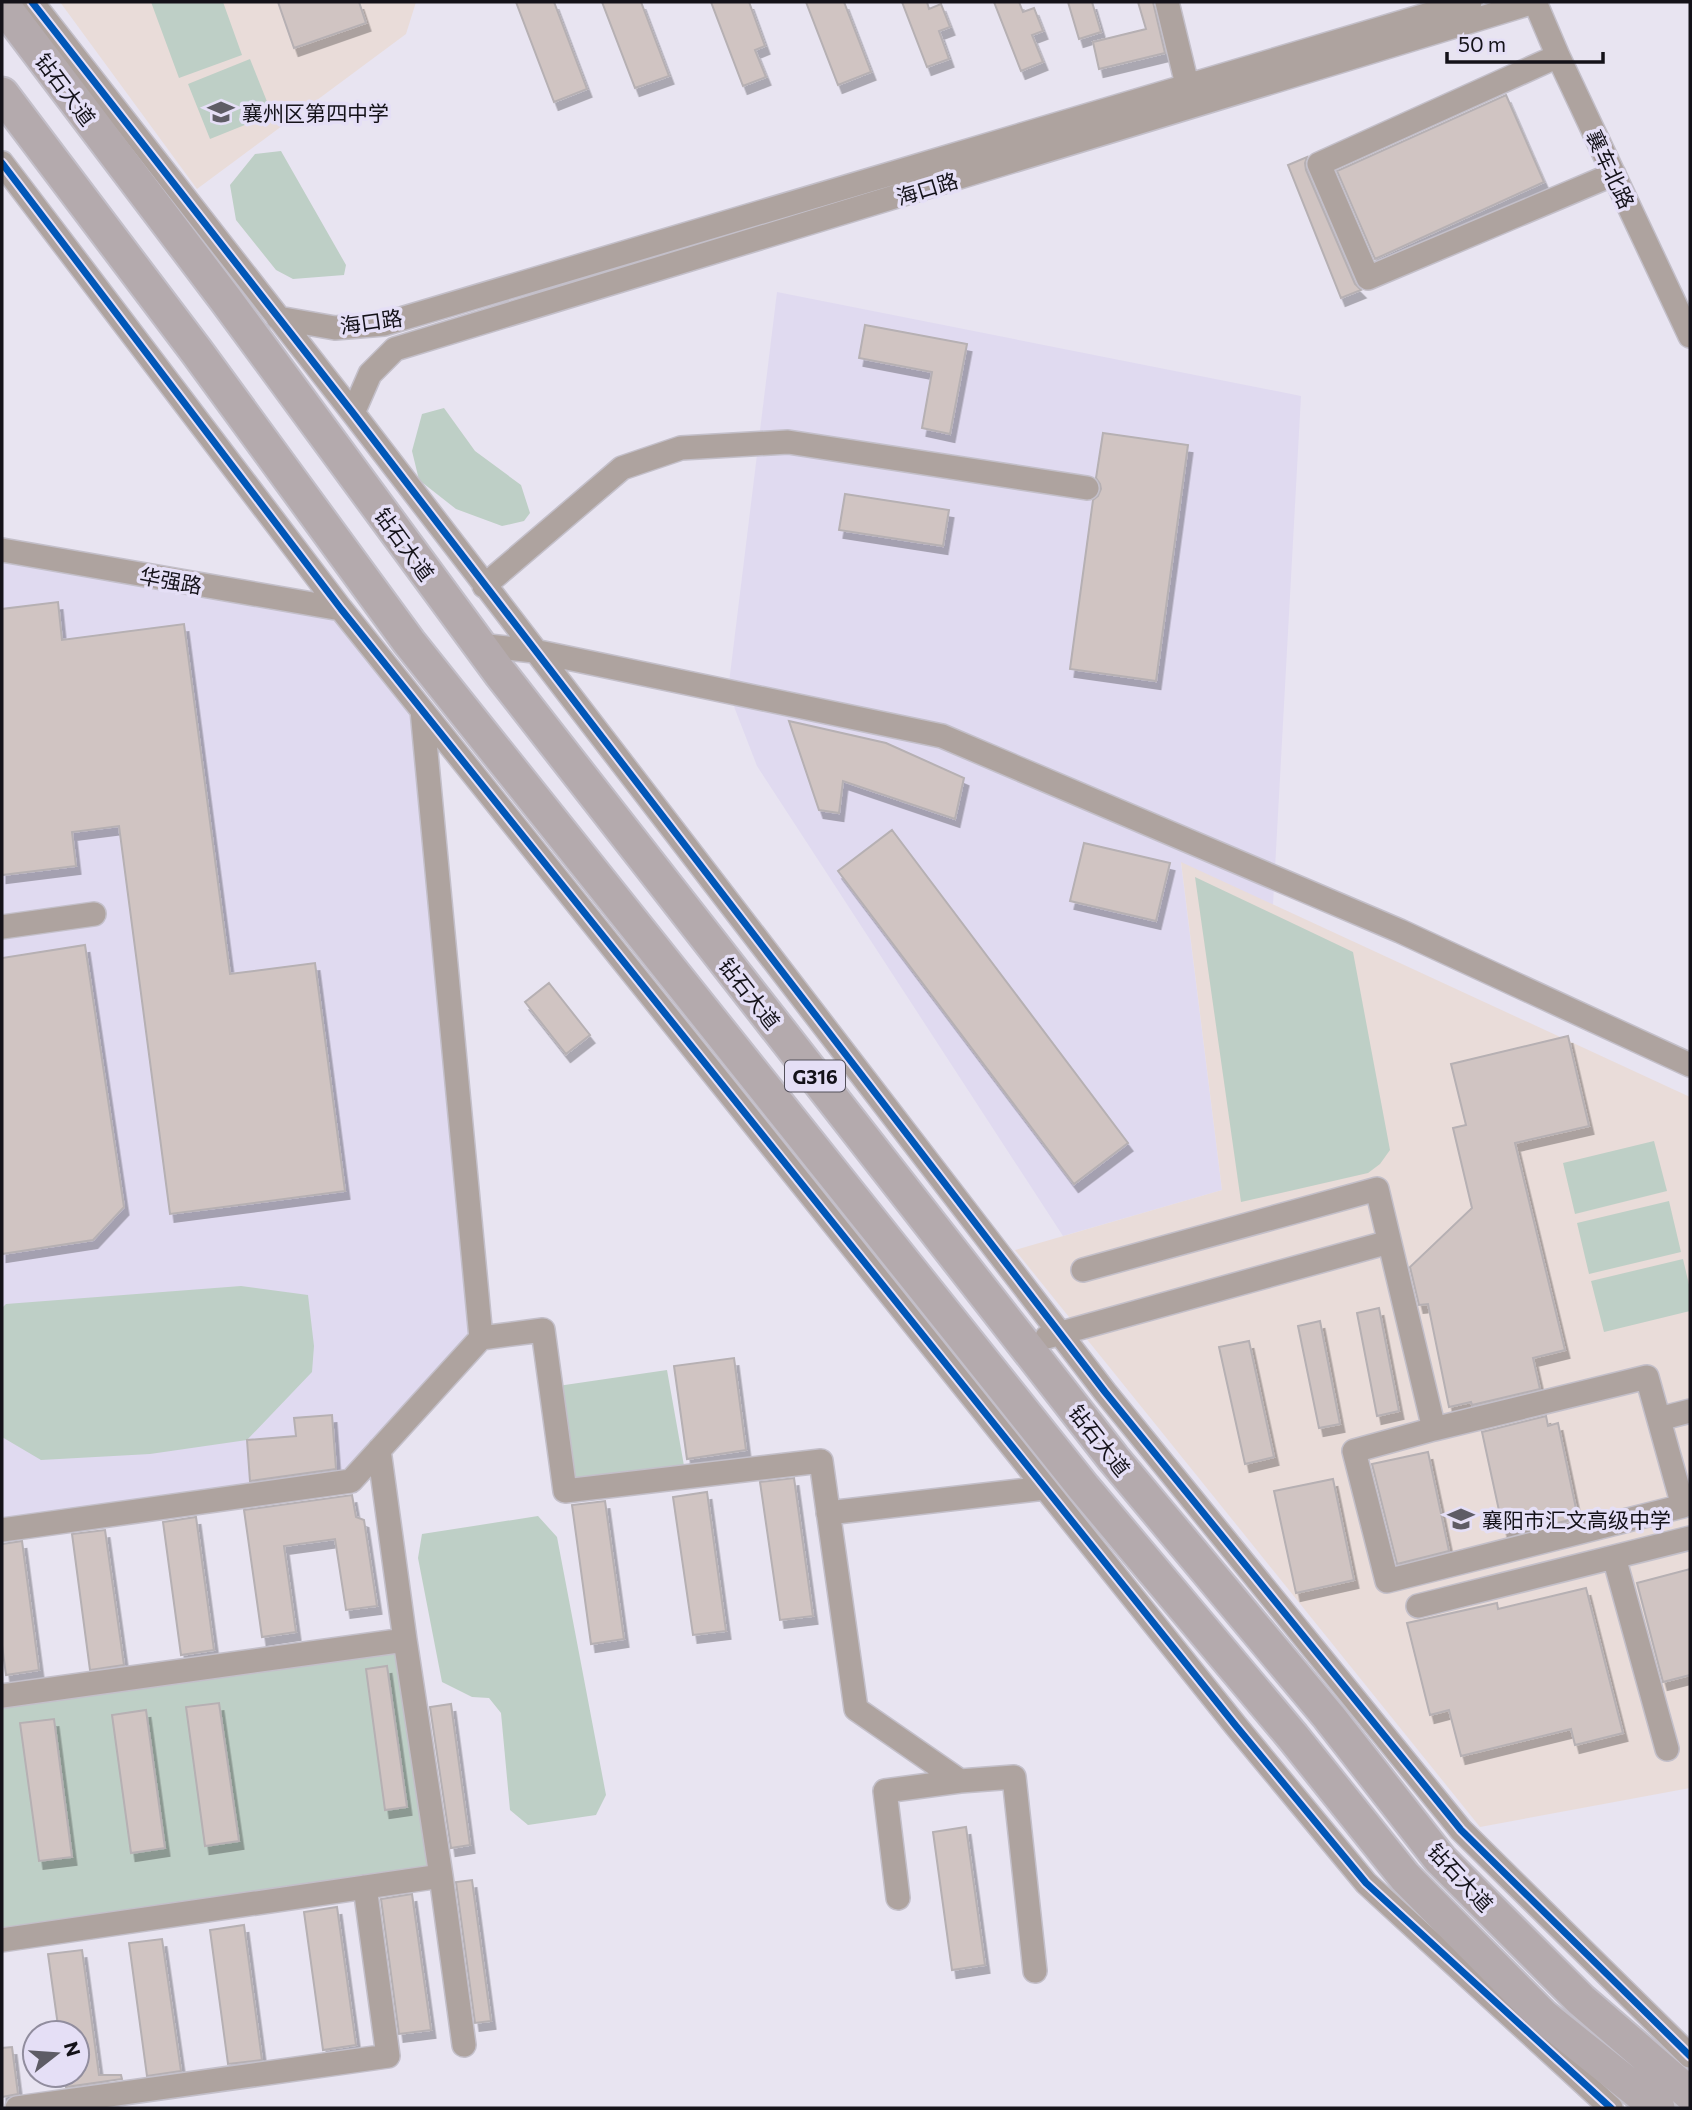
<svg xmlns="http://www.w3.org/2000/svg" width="1692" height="2110" font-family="Commissioner,'Noto Sans SC',sans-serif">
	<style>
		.built { fill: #e0daf0 }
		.education { fill: #e9dcd9 }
		.green { fill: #becfc6 }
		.building { fill: #d0c4c2; stroke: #b6b0b3; stroke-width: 2; filter: url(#shadow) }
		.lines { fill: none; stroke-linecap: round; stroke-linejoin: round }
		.minor-casing { stroke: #c3bfc9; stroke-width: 26 }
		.highway-casing { stroke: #c3bfc9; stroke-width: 37 }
		.minor { stroke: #aea39f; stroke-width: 23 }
		.highway { stroke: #b4aaad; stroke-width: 33 }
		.cycleway-casing { stroke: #e5dff6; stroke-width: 11 }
		.cycleway { stroke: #0057b8; stroke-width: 7 }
		.labels { text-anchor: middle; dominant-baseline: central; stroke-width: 7; stroke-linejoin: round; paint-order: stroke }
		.shield { fill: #e5dff6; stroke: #53505b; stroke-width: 2 }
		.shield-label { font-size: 19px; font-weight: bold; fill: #141219 }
		.street-label { font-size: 21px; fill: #141219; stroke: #e5dff6 }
		.poi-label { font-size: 21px; fill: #141219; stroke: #e5dff6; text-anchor: start }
	</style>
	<defs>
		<filter id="shadow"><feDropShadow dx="4.5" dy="8" stdDeviation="0" flood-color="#0004"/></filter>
	</defs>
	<rect width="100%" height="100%" fill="#e8e4f1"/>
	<path class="built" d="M777,292l524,104 -28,509 -92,-42 41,327 -159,46 -306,-470 -29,-75z
		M2,550l339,59 81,101 59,628 -130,143 -349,49z"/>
	<path class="education" d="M60,2h356l-10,32 -209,155z
		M1181,862l509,235v691l-210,39 -465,-577 207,-60z"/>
	<path class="green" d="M151,2h72l19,53 -63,23z
		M250,59l22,55 -62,25 -22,-55z
		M281,151l65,114 -2,10 -51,4 -17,-9 -40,-50 -6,-35 25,-31z
		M444,408l31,43 46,34 9,28 -6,8 -22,5 -46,-17 -37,-29 -7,-29 10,-37z
		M1195,877l158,75 37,198 -10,14 -12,9 -127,29z
		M1654,1141l13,50 -92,23 -12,-51z
		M1669,1201l12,51 -92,22 -12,-51z
		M1683,1259l7,30v22l-86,21 -13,-51z
		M241,1286l67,9 6,51 -2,26 -65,68 -97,14 -109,6 -39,-23v-129l4,-4z
		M667,1370l19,107 -121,14 -14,-104z
		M538,1516l19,21 49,258 -10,20 -68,10 -18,-15 -9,-97 -12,-15 -17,-1 -30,-15 -24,-124 4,-24z
		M405,1640l36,236 -439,63v-243z"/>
	<path class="building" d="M278,2h81l7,21 -72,25z
		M516,2h38l33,87 -33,13z
		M602,2h39l28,74 -34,12z
		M711,2h38l16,44 -10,4 11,27 -23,9z
		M806,2h38l27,70 -33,13z
		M902,2h25l2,7 12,-5 9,23 -11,4 10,28 -22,8z
		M994,2h25l4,10 11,-4 9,23 -11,4 11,27 -22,9z
		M1068,2h24l9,30 -22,7z
		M1138,2h15l12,51 -66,16 -6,-27 53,-13z
		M1506,95l38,87 -169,77 -38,-88z
		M1307,157l-2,6 1,7 49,114 6,6 -20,8 -53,-133z
		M865,325l102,19 -17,90 -28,-6 10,-56 -73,-14z
		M1103,433l85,12 -32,236 -86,-12 23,-169 5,-4 3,-7 -1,-5 -4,-6z
		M845,494l104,16 -6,36 -104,-16z
		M58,602l4,38 122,-16 46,350 85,-11 30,228 -175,23 -51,-388 -47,6 4,34 -74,9v-266z
		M789,721l97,22 78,35 -9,41 -112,-38 -4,32 -20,-3z
		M892,830l236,313 -54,41 -236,-313z
		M1084,843l86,20 -14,58 -86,-20z
		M85,945l39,262 -31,33 -91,14v-296z
		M549,983l41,52 -24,19 -41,-52z
		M1568,1036l21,90 -74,17 50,207 -32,8 7,31 -68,16 -1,-3 -22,5 -21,-103 -9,1 -9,-38 62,-59 -19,-80 13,-3 -15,-61z
		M1379,1308l20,103 -22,5 -20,-103z
		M1320,1321l20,103 -21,4 -21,-102z
		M1249,1341l25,116 -29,7 -26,-117z
		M734,1358l12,92 -59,9 -13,-93z
		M332,1415l4,54 -86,12 -3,-41 49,-4 -2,-18z
		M1546,1416l2,10 10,-3 20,95 -25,6 -1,-5 -49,10 -21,-97z
		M1428,1452l21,99 -52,13 -25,-100z
		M794,1478l19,138 -33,4 -20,-138z
		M1333,1479l21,101 -58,13 -22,-102z
		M707,1492l19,139 -33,4 -20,-138z
		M352,1495l4,22 8,3 13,86 -31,4 -11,-71 -51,7 12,86 -34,5 -18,-127z
		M605,1501l19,138 -33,5 -19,-139z
		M196,1517l18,133 -33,5 -18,-133z
		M105,1530l19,135 -34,5 -18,-136z
		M22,1541l17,129 -33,5 -4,-30v-101z
		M1690,1569v106l-27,7 -26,-99z
		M1586,1588l37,145 -48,12 -4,-16 -110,27 -12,-46 -19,5 -23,-92 90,-20 1,6z
		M387,1666l20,141 -22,3 -19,-141z
		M219,1703l20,138 -34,5 -19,-139z
		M451,1704l19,141 -19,3 -21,-141z
		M146,1710l19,138 -34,5 -19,-138z
		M54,1719l18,138 -33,4 -19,-138z
		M966,1827l19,138 -33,5 -19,-138z
		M472,1880l19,141 -16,2 -19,-141z
		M412,1894l19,136 -32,4 -18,-135z
		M337,1907l19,138 -33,5 -19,-138z
		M244,1925l18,135 -34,4 -18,-134z
		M162,1939l19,132 -34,5 -18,-133z
		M82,1950l17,125h22l1,4 -56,8 -1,-12h12v-42h-18l-11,-79z
		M12,2047l6,47 -16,3v-49z"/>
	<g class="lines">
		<g class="minor-casing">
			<path id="minor" d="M32,2l321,411 752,979 356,438 229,226
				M1167,2l24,99
				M1535,2l23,54 132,280
				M1558,56l-239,108 49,114 246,-104
				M2,163l339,446 895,1117 130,157 245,225
				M278,318l57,10 49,-4 1086,-322
				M353,413l17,-39 25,-25 1139,-347
				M2,550l339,59
				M484,586l138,-118 59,-20 107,-6 299,46
				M479,645l55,6 408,85 458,195 290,134
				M2,927l92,-13
				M1083,1270l294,-81 57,240 -80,22 33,130 296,-75 -36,-129 -213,52
				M1047,1337l342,-95
				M481,1338l62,-8 22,161 256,-30 35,248 104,72 54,-4 21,194
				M1659,1419l31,-8
				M828,1513l217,-25
				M2,1530l349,-49 130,-143 -59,-628
				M1614,1557l53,192
				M1418,1606l272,-68
				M405,1640l36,236
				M2,1696l403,-56 -26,-190
				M898,1898l-13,-107 75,-10
				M2,1940l439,-64 23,169
				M17,2108l371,-52 -23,-169"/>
		</g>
		<g class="highway-casing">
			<path id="highway" d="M2,4l224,296 274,373 613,785 216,259 111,142 141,141 109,94
				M2,94l195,258 212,290 675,846 209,249 112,140 138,139 115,92"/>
		</g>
		<use href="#minor" class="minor"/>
		<use href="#highway" class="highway"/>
		<g class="cycleway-casing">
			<path id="cycleway" d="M32,2l321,411 752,979 356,438 229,226
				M2,163l339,446 895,1117 130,157 245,225"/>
		</g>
		<use href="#cycleway" class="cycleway"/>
	</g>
	<defs>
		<g id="school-bare" transform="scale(2.1)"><path d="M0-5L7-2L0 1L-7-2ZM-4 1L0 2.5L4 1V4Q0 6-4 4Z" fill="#5e5c65" stroke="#e5dff6" stroke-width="2.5" paint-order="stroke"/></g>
	</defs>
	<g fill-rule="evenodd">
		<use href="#school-bare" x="221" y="112"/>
		<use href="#school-bare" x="1461" y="1519"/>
	</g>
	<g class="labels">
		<rect class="shield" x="785" y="1060.5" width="60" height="31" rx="5"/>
		<g class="shield-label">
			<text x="815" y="1076">G316</text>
		</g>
		<g class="street-label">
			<text transform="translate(66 89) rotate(53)">钻石大道</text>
			<text transform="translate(1611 169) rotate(65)">襄车北路</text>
			<text transform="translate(927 188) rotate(-17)">海口路</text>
			<text transform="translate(371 321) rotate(-8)">海口路</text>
			<text transform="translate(405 544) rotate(54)">钻石大道</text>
			<text transform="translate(171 580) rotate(10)">华强路</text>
			<text transform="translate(750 993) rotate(52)">钻石大道</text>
			<text transform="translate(1100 1440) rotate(52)">钻石大道</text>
			<text transform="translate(1461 1877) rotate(47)">钻石大道</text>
		</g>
		<g class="poi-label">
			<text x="242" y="112">襄州区第四中学</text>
			<text x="1482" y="1519">襄阳市汇文高级中学</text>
		</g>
	</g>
	<rect width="1692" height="2110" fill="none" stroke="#141219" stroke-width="7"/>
	<g transform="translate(56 2054) rotate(73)"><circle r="33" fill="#e5dff6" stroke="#918d9e" stroke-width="2"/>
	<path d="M0-5L12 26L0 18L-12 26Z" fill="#5e5c65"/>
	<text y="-10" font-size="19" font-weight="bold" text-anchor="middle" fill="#141219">N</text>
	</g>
	<path d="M1447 52v10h156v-10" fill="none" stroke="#141219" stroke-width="3.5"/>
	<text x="1458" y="52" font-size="21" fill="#141219" stroke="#e5dff6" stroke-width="5" paint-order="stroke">50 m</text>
</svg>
